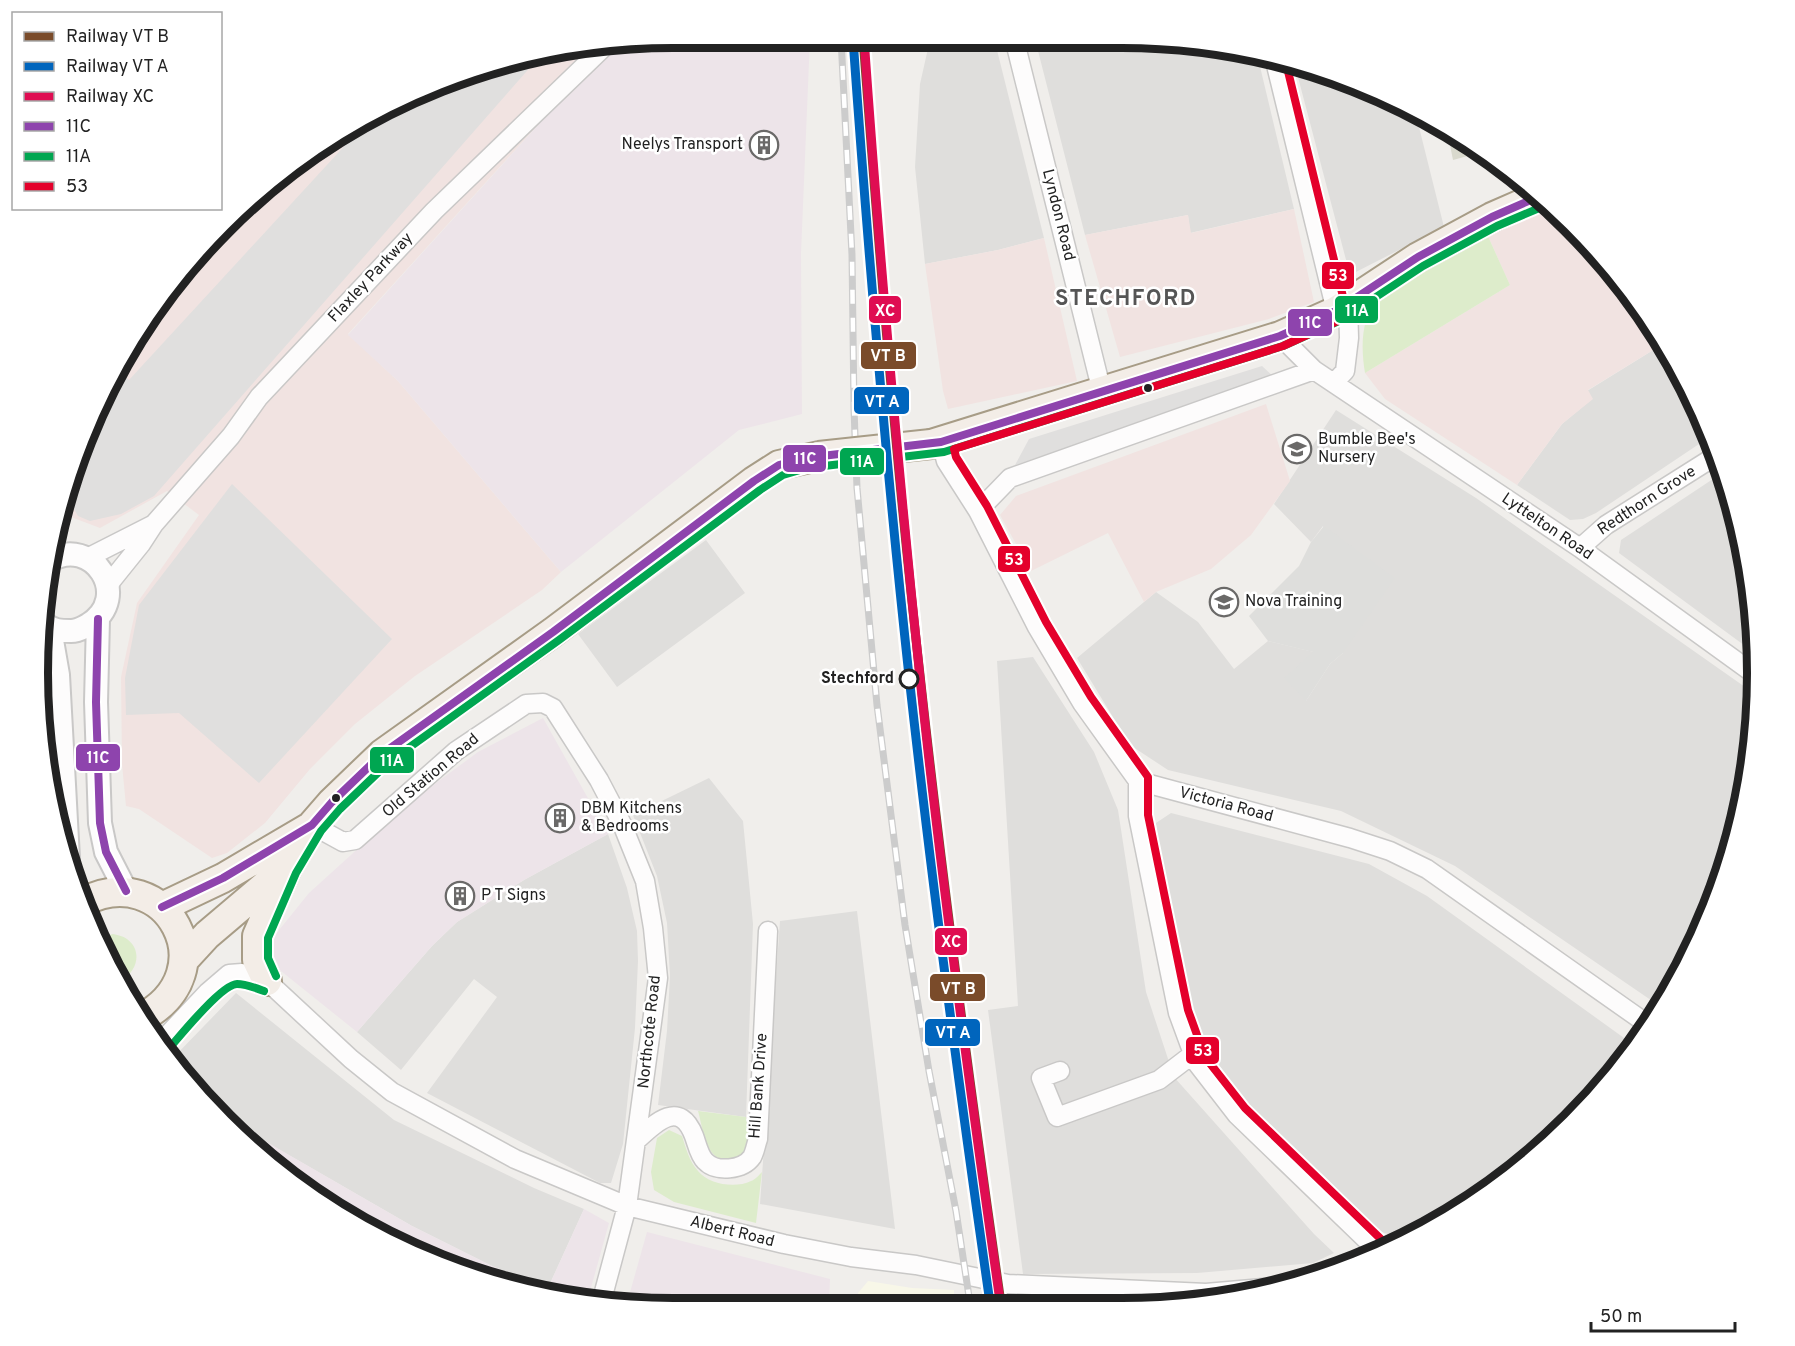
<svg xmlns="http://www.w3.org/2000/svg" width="1795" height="1346" font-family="Overpass,sans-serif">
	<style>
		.residential { fill: #dfdedc }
		.commercial { fill: #f1e3e1 }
		.industrial { fill: #ede4e9 }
		.education { fill: #f8f7e8 }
		.religious { fill: #dededc }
		.construction { fill: #d9d9cd }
		.grass { fill: #ddeccb }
		.parking { fill: #e0dfde }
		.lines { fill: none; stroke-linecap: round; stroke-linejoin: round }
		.minor-casing { stroke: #c9c8c7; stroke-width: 21 }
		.tertiary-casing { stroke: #c9c8c7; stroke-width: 26 }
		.primary-casing { stroke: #a79c86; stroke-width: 32 }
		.minor { stroke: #fdfcfc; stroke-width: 18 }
		.tertiary { stroke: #fdfcfc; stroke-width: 22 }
		.primary { stroke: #f3ede7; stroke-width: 28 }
		.rail-casing { stroke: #ccc; stroke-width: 7 }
		.rail { stroke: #fff; stroke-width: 4.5; stroke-dasharray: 14; stroke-linecap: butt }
		.primary-bridge-casing { stroke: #a79c86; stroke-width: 32; stroke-linecap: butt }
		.primary-bridge { stroke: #f3ede7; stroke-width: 28 }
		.bus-1-casing { stroke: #fff; stroke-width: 12 }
		.bus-2-casing { stroke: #fff; stroke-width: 12 }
		.bus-3-casing { stroke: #fff; stroke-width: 12 }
		.bus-1 { stroke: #8e44ad; stroke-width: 8 }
		.bus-2 { stroke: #00a651; stroke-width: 8 }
		.bus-3 { stroke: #e4002b; stroke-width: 8 }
		.rail-1-casing { stroke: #fff; stroke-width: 14 }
		.rail-2-casing { stroke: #fff; stroke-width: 14 }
		.rail-3-casing { stroke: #fff; stroke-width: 14 }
		.rail-1 { stroke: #7a4b2a; stroke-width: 9 }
		.rail-2 { stroke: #0065bd; stroke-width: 9 }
		.rail-3 { stroke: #df0d52; stroke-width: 9 }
		.bus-dot { fill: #222; stroke: #fff; stroke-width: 2 }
		.stop-dot { fill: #fff; stroke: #222; stroke-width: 3 }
		.labels { text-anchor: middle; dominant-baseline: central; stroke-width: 5; stroke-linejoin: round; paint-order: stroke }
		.poi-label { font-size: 16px; fill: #222; stroke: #fff; text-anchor: start }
		.street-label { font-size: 16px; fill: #222; stroke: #fff }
		.stop-label { font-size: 16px; font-weight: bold; fill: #222; stroke: #fff; text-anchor: end }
		.district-label { font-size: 22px; font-weight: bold; letter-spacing: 1.5px; fill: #555; stroke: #fff }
		.rim { fill: none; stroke: #222; stroke-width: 8 }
		.line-badge { stroke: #fff; stroke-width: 2 }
		.badge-label { font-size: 16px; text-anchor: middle; font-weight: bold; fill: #fff }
	</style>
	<rect width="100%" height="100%" fill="#f0eeeb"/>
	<path class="residential" d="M959,38h35l50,200 -46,12 -73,14 -10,-97 5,-83 9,-40z
		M1035,39h128l94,15 37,155 -104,24 -2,-18 -103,20z
		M1294,62l109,41 14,9 -1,3 28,112 -94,48z
		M1663,344l48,92 -115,77 -13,6 -13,1 -53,-35 45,-61 30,-25 -5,-8z
		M1336,410l140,88 279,196 -10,103 -36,119 -48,91 -206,-141 -114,-55 -173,-41 -38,-25 -53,-87 79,-66 42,30 36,47 34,-28 46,11 -8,49 24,-37 13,-11 -20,-127 -12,16 -37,-38z
		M1722,473l23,76 11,105 -137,-101 2,-13z
		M706,540l39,53 -128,94 -39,-53z
		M1033,657l61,95 24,58 28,182 28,85 140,157 20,19 -21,10 -116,10 -174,1 -35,-264 30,-4 -21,-345z
		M709,778l34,43 10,103 -7,193 -88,-12 9,-74 3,-55 -3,-53 -10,-47 -24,-61z
		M1171,813l198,51 58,32 204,147 -33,47 -26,32 -97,79 -67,36 -6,1 -24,-7 -139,-130 -37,-52 -38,-159 -8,-67z
		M608,834l19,54 10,43 1,30 -3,67 -12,116 -12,39h-11l-173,-90 70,-96 -23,-18 -73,91 -44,-38 75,-86 25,-24 67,-42z
		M857,911l38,318 -135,-25 20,-283z
		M236,993l158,127 140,68 50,21 -36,79 -56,-22 -80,-40 -172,-99 -4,5 -12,-9 -52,-64z"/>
	<path class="commercial" d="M619,45l-31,25 -240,264 50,47 163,191 -19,18 -127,86 -60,48 -45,45 -45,54 -38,30 -15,5 -73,-49 -13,-3 -4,-42 -1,-87 16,-74 62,-88 -32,-24 -67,37 -29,-11 -6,-12 38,-113 42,-72 78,-96 132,-101 153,-64z
		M1551,206l21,18 78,96 13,24 -75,46 5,9 -31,25 -45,61 -132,-86 -20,-26 145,-88 -23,-51z
		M1294,209l20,93 -45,17 -149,38 -35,-122 103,-20 3,18z
		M1044,238l33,143 -129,28 -5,-18 -18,-127 73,-14z
		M1266,404l24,77 -39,54 -40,34 -55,23 -12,10 -36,-69 -77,38 -31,-56 16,-19z"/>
	<path class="industrial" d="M673,38h137l-9,215 1,161 -63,16 -178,142 -163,-191 -50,-46 240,-265 31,-25z
		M543,718l65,116 -84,46 -67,42 -25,24 -75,86 -91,-73 1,-14 42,-52 96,-87 73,-54z
		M239,1126l173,100 80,40 56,22 36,-79 25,14 -22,79 -119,-27 -113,-52 -119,-91z
		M647,1232l183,47 -1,24h-202z"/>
	<path class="education" d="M868,1281l44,7 42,2v13h-96v-10z"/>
	<path class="religious" d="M1324,526l71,52 -52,75 -13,11 -24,37 -22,-23 29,-26 -45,-11 -19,-25 50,-50 12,-24z
		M1631,1043l4,2 -37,45z"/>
	<path class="construction" d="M1447,130l35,22 -29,8z"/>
	<path class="grass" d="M1487,234l23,51 -145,88c-4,-24 -5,-56 14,-75 6,-5 13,-9 19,-13 29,-19 59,-34 89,-51z
		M113,934c4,1 10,2 14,5 16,12 10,32 -5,41l-21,-43z
		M698,1111l48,6 3,22 -3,15c-6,2 -13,7 -19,6 -22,0 -24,-32 -29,-49z
		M669,1130l13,6c4,12 7,25 16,35 10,13 37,18 53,10 4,-1 8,-6 11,-9l-6,51 -82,-21 -20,-12 -3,-18 6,-34z"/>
	<path class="parking" d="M528,57l5,7 -379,432 -33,18 -31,7 -12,-5 -11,-19 36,-105 13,-23 13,11 243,-264 136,-57z
		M1262,366l14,13 -261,86 14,-26z
		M232,484l160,155 -133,144 -80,-70 -53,2 -1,-37 14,-73z"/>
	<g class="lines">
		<g class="minor-casing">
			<path id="minor" d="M1014,38l88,354
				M1274,57l62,254
				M1280,336l34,34 266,178 177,128
				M1334,383l11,-12 4,-33 -1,-34
				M941,442l5,19 32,50 59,116 45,76 56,78 212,57 40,13 37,18 223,157
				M978,511l32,-33 304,-108
				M1580,548l26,-23 111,-70
				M87,558l67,-34
				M108,585l33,-41 13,-20 77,-88 28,-39 175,-186 170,-164
				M1138,781v35l40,197 18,49 41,53 142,137
				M312,825l31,17 12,-2 101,-89 70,-47 17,-1 10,5 46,72 23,44 23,57 8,47 5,50 -31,228 -26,97
				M159,1044l49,-52 21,-18 13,-1 25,8 84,78 41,33 123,67 112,47 157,38 67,13 65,8 92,19 198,9 57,-5
				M1060,1071l-19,7 16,39 102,-37 34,-26
				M637,1140c19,-18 43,-41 57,-4 3,8 5,19 11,25 11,12 38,9 47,-4 3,-5 4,-13 6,-18l10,-208"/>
		</g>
		<g class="tertiary-casing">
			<path id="tertiary" d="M98,619l-2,83 4,121 6,29 20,39
				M45,624c8,7 16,7 26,7 7,0 11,-3 17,-6 46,-28 4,-91 -39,-64
				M50,629l8,46 10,183"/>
		</g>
		<g class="primary-casing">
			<path id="primary" d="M931,444l349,-108 56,-25 82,-54 74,-40 48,-21
				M83,902c83,-44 146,70 58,116
				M162,907l61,-29 85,-50
				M184,960l23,-25 73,-62
				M267,981l-10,-21v-24l30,-68 25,-43 20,-23 50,-48 171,-122 201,-151 25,-16 40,-9"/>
		</g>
		<use href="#minor" class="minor"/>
		<use href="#tertiary" class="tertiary"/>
		<use href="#primary" class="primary"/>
		<g class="rail-casing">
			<path id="rail" d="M841,38l11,217 2,154 3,79 20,217 28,220 24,146 27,140 14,92
				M947,918l20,226
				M974,1192l12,111"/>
		</g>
		<use href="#rail" class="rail"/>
		<g class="primary-bridge-casing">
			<path id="primary-bridge" d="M819,456l112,-12"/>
		</g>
		<use href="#primary-bridge" class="primary-bridge"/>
		<g class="bus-1-casing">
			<path id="bus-1" d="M98,619l-2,83 4,121 6,29 20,39
				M162,907l61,-29 89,-53 20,-23 50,-48 171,-122 201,-151 25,-16 26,-7 136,-16 339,-106 56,-25 82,-54 74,-40 48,-21"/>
		</g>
		<g class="bus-2-casing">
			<path id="bus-2" d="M276,976l-8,-18v-20l28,-65 25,-42 19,-22 49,-47 170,-122 201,-150 23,-15 24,-7 137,-16 339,-106 58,-26 82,-54 74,-40 47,-20
				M167,1051c11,-13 55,-67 70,-67 9,0 19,4 27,7"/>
		</g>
		<g class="bus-3-casing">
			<path id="bus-3" d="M1285,59l61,250 -2,9 -61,28 -329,103 2,8 31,49 59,116 45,75 57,80v38l40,195 17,47 40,51 141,136"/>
		</g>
		<use href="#bus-1" class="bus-1"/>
		<use href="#bus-2" class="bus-2"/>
		<use href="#bus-3" class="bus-3"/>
		<g class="rail-1-casing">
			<path id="rail-1" d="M863,38c16,213 33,425 57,637 23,210 51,419 81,628"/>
		</g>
		<g class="rail-2-casing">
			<path id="rail-2" d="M853,39c15,212 33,425 56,637 23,209 51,418 81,627"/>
		</g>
		<g class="rail-3-casing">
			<path id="rail-3" d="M864,38c15,210 33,420 55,630 22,212 51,423 81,633"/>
		</g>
		<use href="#rail-1" class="rail-1"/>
		<use href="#rail-2" class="rail-2"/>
		<use href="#rail-3" class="rail-3"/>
	</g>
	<defs>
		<g id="building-ring" transform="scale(1.5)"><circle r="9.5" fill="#fff" stroke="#6a6968" stroke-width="1.5"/><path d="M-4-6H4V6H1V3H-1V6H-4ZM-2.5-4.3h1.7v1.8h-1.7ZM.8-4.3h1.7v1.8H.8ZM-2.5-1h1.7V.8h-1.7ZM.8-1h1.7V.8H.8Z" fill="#6a6968"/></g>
		<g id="school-ring" transform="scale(1.5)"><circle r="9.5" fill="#fff" stroke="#6a6968" stroke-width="1.5"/><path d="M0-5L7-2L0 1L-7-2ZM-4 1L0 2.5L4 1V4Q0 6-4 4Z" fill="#6a6968"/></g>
		<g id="university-ring" transform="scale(1.5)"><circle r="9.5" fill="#fff" stroke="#6a6968" stroke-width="1.5"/><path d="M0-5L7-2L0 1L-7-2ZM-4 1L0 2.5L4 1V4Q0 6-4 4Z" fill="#6a6968"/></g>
	</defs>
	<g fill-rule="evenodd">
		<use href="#building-ring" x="764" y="145"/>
		<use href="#school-ring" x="1297" y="449"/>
		<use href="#university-ring" x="1224" y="602"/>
		<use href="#building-ring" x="560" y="818"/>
		<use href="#building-ring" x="460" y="896"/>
	</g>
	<g class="bus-dot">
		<circle cx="1148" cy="388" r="5"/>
		<circle cx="336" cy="798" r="5"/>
	</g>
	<circle class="stop-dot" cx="909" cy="679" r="9"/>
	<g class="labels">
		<g class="poi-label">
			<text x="743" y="145" text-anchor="end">Neelys Transport</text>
			<text x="1318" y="440">Bumble Bee's<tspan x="1318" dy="18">Nursery</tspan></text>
			<text x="1245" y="602">Nova Training</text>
			<text x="581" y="809">DBM Kitchens<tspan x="581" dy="18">&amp; Bedrooms</tspan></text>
			<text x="481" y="896">P T Signs</text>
		</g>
		<g class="street-label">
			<text transform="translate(1058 215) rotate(76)">Lyndon Road</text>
			<text transform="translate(371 278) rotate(-47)">Flaxley Parkway</text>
			<text transform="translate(1647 501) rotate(-33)">Redthorn Grove</text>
			<text transform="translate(1547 527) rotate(34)">Lyttelton Road</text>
			<text transform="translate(431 776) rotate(-40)">Old Station Road</text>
			<text transform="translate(1226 805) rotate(15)">Victoria Road</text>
			<text transform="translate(650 1032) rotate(-84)">Northcote Road</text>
			<text transform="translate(759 1086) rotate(-86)">Hill Bank Drive</text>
			<text transform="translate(732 1232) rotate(14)">Albert Road</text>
		</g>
		<g class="stop-label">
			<text x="894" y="679">Stechford</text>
		</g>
		<g class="district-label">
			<text x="1126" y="299">STECHFORD</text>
		</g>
	</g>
	<path d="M0 0H1795V1346H0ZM673 48H1122A625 625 0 0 1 1747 673V673A625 625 0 0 1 1122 1298H673A625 625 0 0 1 48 673V673A625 625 0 0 1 673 48Z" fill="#fff" fill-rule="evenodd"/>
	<path class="rim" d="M673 48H1122A625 625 0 0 1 1747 673V673A625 625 0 0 1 1122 1298H673A625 625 0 0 1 48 673V673A625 625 0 0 1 673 48Z"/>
	<g class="line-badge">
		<rect x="1321" y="261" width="34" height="29" rx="6" fill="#e4002b"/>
		<rect x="1334" y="295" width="45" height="29" rx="6" fill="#00a651"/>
		<rect x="868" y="295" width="34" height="29" rx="6" fill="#df0d52"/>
		<rect x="1287" y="308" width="46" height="29" rx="6" fill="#8e44ad"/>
		<rect x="860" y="341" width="57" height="29" rx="6" fill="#7a4b2a"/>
		<rect x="853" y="386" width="57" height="29" rx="6" fill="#0065bd"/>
		<rect x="782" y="444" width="45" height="29" rx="6" fill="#8e44ad"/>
		<rect x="839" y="447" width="46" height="29" rx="6" fill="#00a651"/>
		<rect x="997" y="545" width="34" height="28" rx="6" fill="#e4002b"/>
		<rect x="75" y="743" width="46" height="29" rx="6" fill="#8e44ad"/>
		<rect x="369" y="746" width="46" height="28" rx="6" fill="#00a651"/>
		<rect x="934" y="927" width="34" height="29" rx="6" fill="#df0d52"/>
		<rect x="929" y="973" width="57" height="29" rx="6" fill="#7a4b2a"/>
		<rect x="924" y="1018" width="57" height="29" rx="6" fill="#0065bd"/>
		<rect x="1185" y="1036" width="35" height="29" rx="6" fill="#e4002b"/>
	</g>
	<g class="badge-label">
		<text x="1338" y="281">53</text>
		<text x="1357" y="316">11A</text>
		<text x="885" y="316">XC</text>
		<text x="1310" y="328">11C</text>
		<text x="888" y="361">VT B</text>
		<text x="882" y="407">VT A</text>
		<text x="805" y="464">11C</text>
		<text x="862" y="467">11A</text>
		<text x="1014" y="565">53</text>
		<text x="98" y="763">11C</text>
		<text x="392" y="766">11A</text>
		<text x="951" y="947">XC</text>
		<text x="958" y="994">VT B</text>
		<text x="953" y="1038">VT A</text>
		<text x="1203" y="1056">53</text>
	</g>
	<rect x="12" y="12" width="210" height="198" fill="#ffffff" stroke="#a7a7a7" stroke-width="1.5"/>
	<rect x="24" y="32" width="30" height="9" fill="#7a4b2a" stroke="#a7a7a7" stroke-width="1.5"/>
	<text x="66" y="42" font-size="18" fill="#222222">Railway VT B</text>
	<rect x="24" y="62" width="30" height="9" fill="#0065bd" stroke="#a7a7a7" stroke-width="1.5"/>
	<text x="66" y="72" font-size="18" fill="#222222">Railway VT A</text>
	<rect x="24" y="92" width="30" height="9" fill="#df0d52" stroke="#a7a7a7" stroke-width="1.5"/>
	<text x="66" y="102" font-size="18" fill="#222222">Railway XC</text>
	<rect x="24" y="122" width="30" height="9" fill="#8e44ad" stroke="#a7a7a7" stroke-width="1.5"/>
	<text x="66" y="132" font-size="18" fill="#222222">11C</text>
	<rect x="24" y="152" width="30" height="9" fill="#00a651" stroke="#a7a7a7" stroke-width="1.5"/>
	<text x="66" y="162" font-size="18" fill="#222222">11A</text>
	<rect x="24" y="182" width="30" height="9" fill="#e4002b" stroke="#a7a7a7" stroke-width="1.5"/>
	<text x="66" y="192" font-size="18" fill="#222222">53</text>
	<path d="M1591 1322v9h144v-9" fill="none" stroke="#222222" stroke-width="3"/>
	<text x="1600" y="1322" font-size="18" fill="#222222" stroke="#ffffff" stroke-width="4.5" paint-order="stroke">50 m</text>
</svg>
